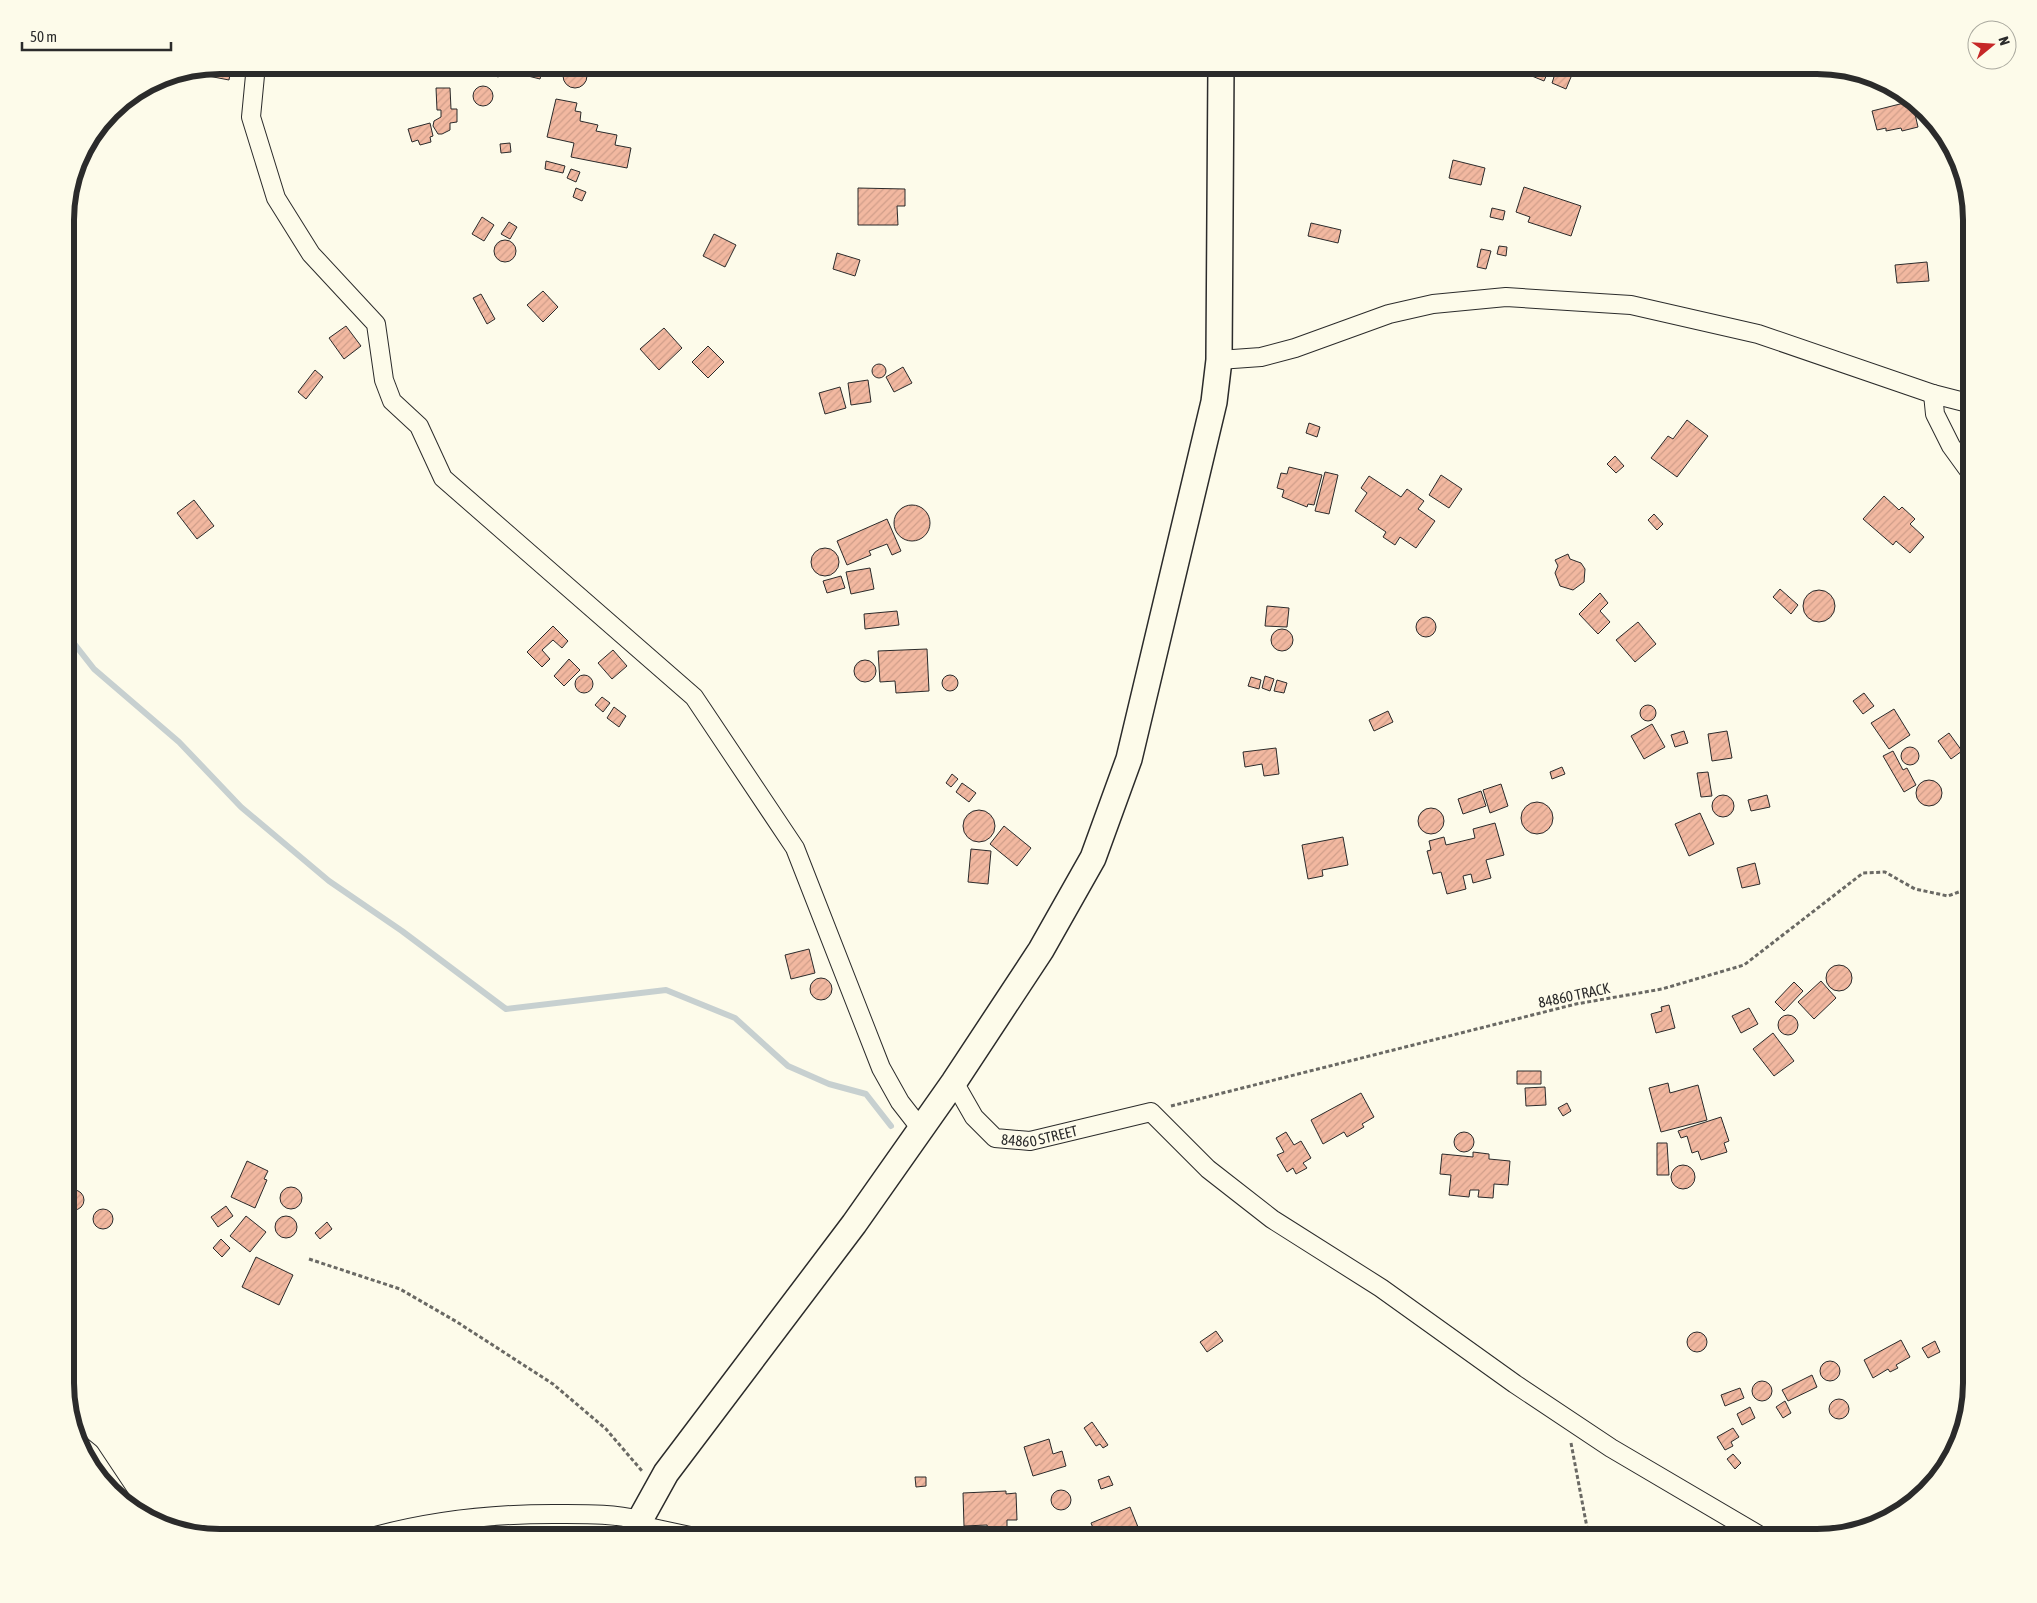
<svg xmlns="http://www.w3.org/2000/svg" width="2037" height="1603" font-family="'Asap Condensed',sans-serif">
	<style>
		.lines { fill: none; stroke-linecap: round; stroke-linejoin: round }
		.stream { stroke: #c7d0d0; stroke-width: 6 }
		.building { fill: url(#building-hatch); stroke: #2b2b2b }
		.lane-casing { stroke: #2b2b2b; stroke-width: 11 }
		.street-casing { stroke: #2b2b2b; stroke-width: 20 }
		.secondary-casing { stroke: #2b2b2b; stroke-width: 28 }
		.path { stroke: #6a6964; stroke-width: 3; stroke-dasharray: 4 2.5; stroke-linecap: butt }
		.lane { stroke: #fdfbea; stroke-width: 9 }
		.street { stroke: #fdfbea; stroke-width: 18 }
		.secondary { stroke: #fdfbea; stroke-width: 25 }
		.labels { text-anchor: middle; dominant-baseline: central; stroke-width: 4; stroke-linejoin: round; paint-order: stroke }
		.street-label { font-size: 15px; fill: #2b2b2b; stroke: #fdfbea }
		.rim { fill: none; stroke: #2b2b2b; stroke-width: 6 }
	</style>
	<defs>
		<pattern id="building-hatch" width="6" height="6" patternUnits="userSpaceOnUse" patternTransform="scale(1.25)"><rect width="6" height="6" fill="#f2b8a0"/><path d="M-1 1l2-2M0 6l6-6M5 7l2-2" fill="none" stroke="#d09e8a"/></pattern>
	</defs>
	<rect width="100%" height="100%" fill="#fdfbea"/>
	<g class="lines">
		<path class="stream" d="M65,632l29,37 85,73 62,65 88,74 73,50 104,78 160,-19 69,28 53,48 41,18 37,10 25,32"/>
	</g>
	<path class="building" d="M563 76a12 12 0 1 1 24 0a12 12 0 1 1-24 0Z
		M488,65h20v1l-1,5 -9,6 -9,-5z
		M518,65l25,1 -3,13 -24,-6z
		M1576,65l-10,24 -14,-6 2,-6 -7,-3 -3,7 -17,-7 2,-3 -12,-5z
		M215,66l16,3 -2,11 -26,-5 1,-7z
		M473 96a10 10 0 1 1 20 0a10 10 0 1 1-20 0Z
		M436,88h14l1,21h6v13l-7,1v7l-8,4h-4l-5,-8 1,-5 7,-4v-7h-4z
		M556,99l21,4 -2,8 6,1 -1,9 18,4 -2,6 21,4 -2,10 16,3 -4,20 -56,-11 3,-14 -27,-6z
		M1912,101l6,26 -16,4 -1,-3 -15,3v-3l-9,2 -5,-19z
		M430,123l3,13 -3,1 1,5 -11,3 -2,-5 -6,2 -4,-13z
		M510,143l1,9 -10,1 -1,-9z
		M1453,160l32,8 -4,17 -32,-7z
		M546,161l19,5 -2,7 -18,-4z
		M571,169l9,3 -4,10 -9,-4z
		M1524,187l57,19 -10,30 -43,-14 2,-5 -14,-5z
		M576,188l10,4 -4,9 -9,-4z
		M858,188l47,1v17h-8l1,19h-40z
		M1492,208l13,3 -2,9 -13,-3z
		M482,217l12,8 -10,16 -12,-7z
		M509,222l8,5 -7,12 -9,-5z
		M1311,223l30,7 -3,13 -30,-7z
		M714,234l22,11 -11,22 -22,-11z
		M494 251a11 11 0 1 1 22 0a11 11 0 1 1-22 0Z
		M1499,246l8,1 -1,9 -9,-2z
		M1481,249l10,2 -5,18 -9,-2z
		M837,253l23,7 -5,16 -22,-7z
		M1927,262l2,19 -32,2 -2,-18z
		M543,291l15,16 -15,15 -16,-17z
		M481,294l14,25 -8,5 -14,-26z
		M346,326l15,20 -17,13 -15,-21z
		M664,328l18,20 -23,22 -19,-21z
		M708,346l16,16 -16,16 -16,-16z
		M872 371a7 7 0 1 1 14 0a7 7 0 1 1-14 0Z
		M903,367l9,16 -18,9 -8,-15z
		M315,370l8,7 -17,22 -8,-7z
		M868,380l3,22 -20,3 -3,-22z
		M840,387l6,21 -21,6 -6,-21z
		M1687,420l21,16 -31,41 -26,-19 17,-22 5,3z
		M1309,423l11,4 -3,10 -11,-4z
		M1615,456l9,10 -8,7 -9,-9z
		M1289,467l33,8 -8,30 -6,-1 -1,3 -25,-10 2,-7 -7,-2 4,-15 6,1z
		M1325,472l13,3 -9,39 -14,-3z
		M1441,475l21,14 -13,19 -20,-13z
		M1369,476l32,21 6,-8 17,12 -6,8 17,12 -19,27 -16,-11 -5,8 -12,-8 3,-5 -31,-21 12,-18 -6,-5z
		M1884,496l15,14 3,-3 13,12 -5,5 14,13 -14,16 -14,-12 -3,4 -30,-26z
		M194,500l20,26 -17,13 -20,-26z
		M894 523a18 18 0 1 1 36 0a18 18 0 1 1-36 0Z
		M1654,514l9,10 -6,6 -9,-10z
		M887,519l14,32 -9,4 -5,-11 -18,7 2,4 -24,10 -10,-24z
		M811 562a14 14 0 1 1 28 0a14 14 0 1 1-28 0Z
		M1568,554l2,5 11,4 4,6 -1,13 -11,8 -13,-4 -5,-13 3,-7 -3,-6z
		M870,568l4,21 -23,5 -5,-22z
		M841,576l4,12 -18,5 -4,-12z
		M1780,589l18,16 -7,9 -18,-17z
		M1803 606a16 16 0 1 1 32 0a16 16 0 1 1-32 0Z
		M1600,593l8,10 -8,8 10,11 -12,12 -19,-20z
		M1267,606l22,2 -2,19 -22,-1z
		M897,611l2,14 -34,4 -1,-15z
		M1416 627a10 10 0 1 1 20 0a10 10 0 1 1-20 0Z
		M1638,622l18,22 -21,18 -19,-22z
		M553,626l15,15 -6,7 -9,-8 -11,10 8,9 -8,8 -15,-15z
		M1271 640a11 11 0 1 1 22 0a11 11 0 1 1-22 0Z
		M927,649l2,42 -33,2 -1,-12 -15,1 -2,-31z
		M613,650l14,16 -15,13 -14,-16z
		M569,659l11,11 -16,16 -10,-10z
		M854 671a11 11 0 1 1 22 0a11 11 0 1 1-22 0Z
		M942 683a8 8 0 1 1 16 0a8 8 0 1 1-16 0Z
		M575 684a9 9 0 1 1 18 0a9 9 0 1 1-18 0Z
		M1265,676l9,3 -4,12 -8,-3z
		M1251,677l10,3 -2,9 -11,-3z
		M1277,680l10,3 -3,10 -10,-2z
		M1864,693l10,13 -11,8 -10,-13z
		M602,697l8,6 -7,9 -8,-7z
		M1640 713a8 8 0 1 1 16 0a8 8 0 1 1-16 0Z
		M614,707l12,9 -7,11 -12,-9z
		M1894,709l16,26 -21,14 -18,-26z
		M1388,711l5,11 -19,9 -5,-11z
		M1652,724l13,23 -21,12 -13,-23z
		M1684,731l4,12 -13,4 -4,-12z
		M1727,731l5,27 -20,3 -4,-27z
		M1949,733l13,18 -11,8 -13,-18z
		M1901 756a9 9 0 1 1 18 0a9 9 0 1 1-18 0Z
		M1276,748l3,26 -15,2 -2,-12 -17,3 -2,-15z
		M1893,751l10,19 4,-2 9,17 -12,7 -21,-36z
		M1562,767l3,7 -13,5 -2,-7z
		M1708,772l4,24 -11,1 -4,-24z
		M952,774l6,5 -7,8 -5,-4z
		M1916 793a13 13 0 1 1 26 0a13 13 0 1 1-26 0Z
		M962,783l14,10 -7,9 -13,-10z
		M1501,784l7,22 -18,7 -7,-23z
		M1481,791l5,15 -23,8 -5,-15z
		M1712 806a11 11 0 1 1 22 0a11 11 0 1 1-22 0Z
		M1767,795l3,12 -19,4 -3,-11z
		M1521 818a16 16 0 1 1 32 0a16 16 0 1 1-32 0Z
		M1418 821a13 13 0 1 1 26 0a13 13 0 1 1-26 0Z
		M963 826a16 16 0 1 1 32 0a16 16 0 1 1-32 0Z
		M1700,813l14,31 -25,12 -14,-32z
		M1495,823l9,32 -18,5 5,18 -18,5 -2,-9 -8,2 3,13 -19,5 -6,-22 -8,2 -6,-23 4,-1 -2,-9 15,-4 2,8 29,-7 -2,-9z
		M1004,826l27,22 -14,18 -27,-22z
		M1343,837l5,28 -26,5 1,6 -15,3 -6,-34z
		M971,849l20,2 -3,33 -20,-2z
		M1755,863l5,21 -18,4 -5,-20z
		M809,949l6,24 -24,6 -6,-24z
		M1826 978a13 13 0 1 1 26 0a13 13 0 1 1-26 0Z
		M810 989a11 11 0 1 1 22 0a11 11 0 1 1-22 0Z
		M1821,981l15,17 -22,21 -16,-17z
		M1794,982l9,9 -19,20 -9,-9z
		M1669,1005l6,23 -19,5 -5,-19 11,-3 -1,-4z
		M1749,1008l9,16 -17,9 -9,-17z
		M1778 1025a10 10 0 1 1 20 0a10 10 0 1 1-20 0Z
		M1773,1033l21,28 -20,15 -21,-27z
		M1517,1071h24v13h-24z
		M1668,1083l2,10 28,-8 9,35 -46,12 -12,-44z
		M1545,1087l1,18 -20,1 -1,-18z
		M1361,1093l13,24 -12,7 2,3 -17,10 -3,-5 -21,12 -12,-24z
		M1567,1103l4,8 -8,5 -5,-8z
		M1721,1117l8,24 -5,2 3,9 -26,8 -3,-9 -6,2 -5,-17 -6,2 -3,-7z
		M1286,1132l8,13 7,-4 10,17 -8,5 4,5 -11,6 -3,-6 -6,4 -10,-17 7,-3 -8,-14z
		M1454 1142a10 10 0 1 1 20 0a10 10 0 1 1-20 0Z
		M1657,1143h10l2,32h-12z
		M1473,1152l16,2v5l21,2 -2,24 -14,-1 -1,14 -15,-1 1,-7h-9l-1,7 -20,-2 2,-20 -11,-1 2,-20 31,3z
		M247,1161l21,10 -4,8 3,1 -12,28 -24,-11z
		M1671 1177a12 12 0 1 1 24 0a12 12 0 1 1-24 0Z
		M280 1198a11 11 0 1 1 22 0a11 11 0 1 1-22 0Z
		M64 1200a10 10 0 1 1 20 0a10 10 0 1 1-20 0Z
		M226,1206l7,10 -15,11 -7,-10z
		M93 1219a10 10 0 1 1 20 0a10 10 0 1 1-20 0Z
		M246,1216l20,16 -16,20 -20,-16z
		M275 1227a11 11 0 1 1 22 0a11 11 0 1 1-22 0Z
		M327,1222l5,7 -12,10 -5,-6z
		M221,1239l9,9 -8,9 -9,-9z
		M256,1257l37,18 -14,30 -37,-18z
		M1216,1331l7,10 -16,11 -7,-10z
		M1687 1342a10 10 0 1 1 20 0a10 10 0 1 1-20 0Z
		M1901,1340l9,17 -14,8 2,3 -8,4 -2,-3 -15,9 -9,-18z
		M1935,1341l5,11 -12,6 -6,-10z
		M1820 1371a10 10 0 1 1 20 0a10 10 0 1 1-20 0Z
		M1812,1375l5,12 -29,14 -6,-11z
		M1752 1391a10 10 0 1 1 20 0a10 10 0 1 1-20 0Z
		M1740,1388l4,10 -19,8 -4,-11z
		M1829 1409a10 10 0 1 1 20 0a10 10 0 1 1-20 0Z
		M1785,1401l6,12 -8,5 -7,-11z
		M1750,1407l5,11 -13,7 -5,-11z
		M1092,1422l16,23 -5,3 -3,-4 -4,2 -12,-18z
		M1733,1428l6,9 -8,5 2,4 -8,4 -8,-13z
		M1049,1439l4,15 9,-3 4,15 -33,10 -9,-29z
		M1733,1454l8,9 -6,6 -8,-10z
		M1109,1476l4,9 -12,4 -3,-9z
		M915,1477h11v9l-10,1z
		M1051 1500a10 10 0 1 1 20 0a10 10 0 1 1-20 0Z
		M1006,1491v3l10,-1 1,27h-10v8l-19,1 -1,-4 -23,1 -1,-33z
		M1130,1507l8,20 -27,11h-14l-6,-15z"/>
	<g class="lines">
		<g class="lane-casing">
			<path id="lane" d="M641,1521l80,17
				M899,1538l3,-1"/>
		</g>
		<g class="street-casing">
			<g id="street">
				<path d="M256,65l-5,52 25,81 35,56 65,70 8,56 8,21 27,25 24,52 251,219 101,151 86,220 19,34 21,27"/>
				<path d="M1219,360l42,-3 34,-9 94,-34 44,-10 73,-7 125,8 127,29 175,60 39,10"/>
				<path d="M1933,394l2,20 16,32 21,29"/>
				<path id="s1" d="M954,1082l20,35 21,21 35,3 121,-29 57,57 64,50 109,69 134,96 96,64 153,90"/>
				<path d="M65,1267l2,-4 -2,-4"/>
				<path d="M79,1444l11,9 34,51"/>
				<path d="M368,1538c64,-18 132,-25 198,-24 25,0 49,0 73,6"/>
			</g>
		</g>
		<g class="secondary-casing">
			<path id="secondary" d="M630,1538l36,-65 188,-249 100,-142 87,-132 52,-92 36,-99 85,-357 5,-42 2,-295"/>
		</g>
		<path class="path" d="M1171,1106l405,-102 86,-15 82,-24 119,-92 22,-1 30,17 33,7 24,-9
			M309,1259l91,30 57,33 96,62 53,45 36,42
			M1571,1443l18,95"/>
		<use href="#lane" class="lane"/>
		<use href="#street" class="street"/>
		<use href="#secondary" class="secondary"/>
	</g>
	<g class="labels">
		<g class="street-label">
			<text transform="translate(1574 995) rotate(-12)">84860 TRACK</text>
			<text stroke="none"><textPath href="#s1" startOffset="115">84860 STREET</textPath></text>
		</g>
	</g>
	<path d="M0 0H2037V1603H0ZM220 74H1817A146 146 0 0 1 1963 220V1383A146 146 0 0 1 1817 1529H220A146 146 0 0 1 74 1383V220A146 146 0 0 1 220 74Z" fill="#fdfbea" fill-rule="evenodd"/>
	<path class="rim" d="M220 74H1817A146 146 0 0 1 1963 220V1383A146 146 0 0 1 1817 1529H220A146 146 0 0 1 74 1383V220A146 146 0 0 1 220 74Z"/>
	<g transform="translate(1992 45) rotate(72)"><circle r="24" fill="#fdfbea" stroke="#a9a89e"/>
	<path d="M0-4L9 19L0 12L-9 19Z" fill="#c62828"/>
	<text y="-8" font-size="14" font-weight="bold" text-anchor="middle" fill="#2b2b2b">N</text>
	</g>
	<path d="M22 42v8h149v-8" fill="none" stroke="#2b2b2b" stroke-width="2.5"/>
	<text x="30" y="42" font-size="15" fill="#2b2b2b" stroke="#fdfbea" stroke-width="4" paint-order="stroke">50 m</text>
</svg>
